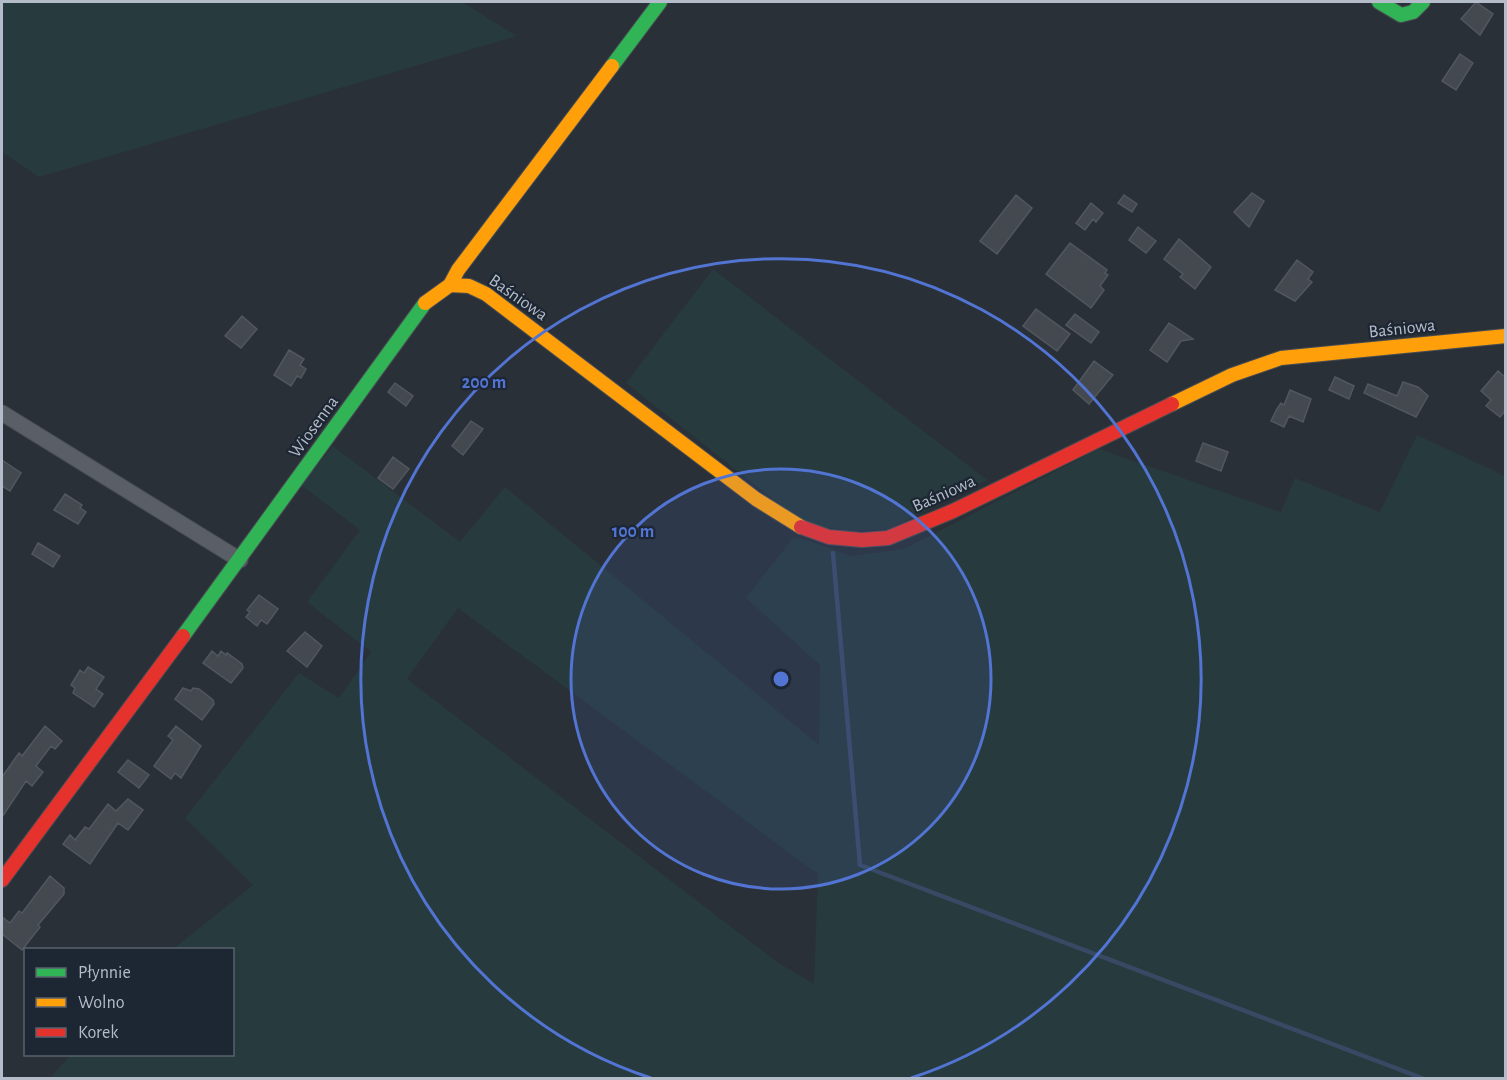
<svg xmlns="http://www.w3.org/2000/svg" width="1507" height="1080" font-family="'Alegreya Sans',sans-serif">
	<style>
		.green { fill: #273a3e; fill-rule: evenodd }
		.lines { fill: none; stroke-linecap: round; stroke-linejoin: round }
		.stream { stroke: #384963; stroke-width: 4.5 }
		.building { fill: #444950; stroke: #52575f; stroke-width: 1.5 }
		.street-casing { stroke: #484c53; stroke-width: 17 }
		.fast-casing { stroke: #484c53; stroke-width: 16 }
		.slow-casing { stroke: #484c53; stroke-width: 16 }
		.jam-casing { stroke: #484c53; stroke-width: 16 }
		.street { stroke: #5a5e66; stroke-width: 15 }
		.fast { stroke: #30b455; stroke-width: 14 }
		.slow { stroke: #ff9f0a; stroke-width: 14 }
		.jam { stroke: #e5322d; stroke-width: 14 }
		.ring { fill: none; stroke: #5274d3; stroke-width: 3 }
		.labels { text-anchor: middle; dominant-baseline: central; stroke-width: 4.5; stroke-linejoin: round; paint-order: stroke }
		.street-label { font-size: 18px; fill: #b4bcc9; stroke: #1d2633 }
		.centre { fill: #5274d3; stroke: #1d2633; stroke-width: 3 }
		.ring-label { font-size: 18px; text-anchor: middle; font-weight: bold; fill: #5274d3; stroke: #1d2633; stroke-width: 4.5; stroke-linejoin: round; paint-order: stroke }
	</style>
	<rect width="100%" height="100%" fill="#2a3038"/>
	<path class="green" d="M2,2h460l55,34 -478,141 -37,-25z
		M713,269l274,211 -98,49 -39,2 -33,-5 -24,-11 -167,-132z
		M1417,435l88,41v602h-1455l21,-23 161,-1v-104l-59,-1 80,-64 -68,-67 114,-145 40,25 32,-46 -64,-50 53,-72 -59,-45 32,-39 127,96 45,-55 314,258 1,-80 -74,-67 47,-60 14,2 44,16 53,-7 195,-100 182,63 14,-34 85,34zM458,608l360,266 -4,110 -37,-22 -370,-283z"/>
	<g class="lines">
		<path class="stream" d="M833,553l27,312 562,213"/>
	</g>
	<path class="building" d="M1476,2l17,12 -13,21 -19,-16z
		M1460,54l13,9 -17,27 -14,-9z
		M1252,193l12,8 -15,26 -15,-15z
		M1016,195l16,13 -35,46 -17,-13z
		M1124,195l13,9 -5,8 -14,-9z
		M1091,203l12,10 -7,9 -3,-3 -8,11 -9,-7z
		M1138,227l18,14 -10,12 -17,-13z
		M1179,239l32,28 -16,22 -15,-12 3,-3 -19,-15z
		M1070,243l37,27 -2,3 3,2 -8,11 4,4 -13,18 -45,-34z
		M1297,260l16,12 -5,7 4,3 -17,19 -20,-11z
		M1036,309l34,25 -13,17 -34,-25z
		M1075,314l24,18 -8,11 -25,-18z
		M242,316l15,13 -16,19 -16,-12z
		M1169,323l24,16 -12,2 -14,21 -17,-12z
		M289,350l15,9 -4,6 6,4 -5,9 -4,-2 -6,10 -17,-11z
		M1094,361l19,14 -24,29 -16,-14z
		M1498,371l8,7v32l-6,7 -14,-11 5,-6 -10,-9z
		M1335,377l19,9 -5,13 -20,-9z
		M1403,382l15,5 10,9 -12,21 -52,-24 4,-9 29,12z
		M395,383l18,13 -7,10 -18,-14z
		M1290,390l21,9 -8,23 -14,-6 -5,11 -13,-6 6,-12 4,-6 3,2z
		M471,421l12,8 -20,26 -11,-9z
		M1203,443l25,9 -7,19 -25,-10z
		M393,457l16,12 -16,20 -15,-11z
		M2,460l19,13 -11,18 -8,-5z
		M65,494l17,11 -2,3 6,4 -8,12 -24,-14z
		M38,543l22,13 -7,11 -21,-13z
		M259,595l19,14 -11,15 -6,-4 -4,6 -11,-9 4,-5 -3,-2z
		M305,632l17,14 -15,21 -20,-16z
		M212,651l6,5 3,-5 5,4 1,-2 15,11 1,4 -12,15 -28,-20z
		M88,667l16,10 -8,12 7,5 -9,13 -21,-14 2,-5 -4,-3 9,-15 4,3z
		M183,688l8,3 2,-3 6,1 14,11 1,4 -12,16 -27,-21z
		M45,726l17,15 -7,8 -4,-3 -15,20 7,6 -11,14 -6,-5 -24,36v-40l17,-24 3,3z
		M176,726l25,20 -20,32 -6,-5 -4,6 -17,-13 19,-26 -5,-4z
		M128,760l21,15 -10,13 -21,-16z
		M128,799l15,11 -15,20 -10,-7 -28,41 -27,-20 7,-9 5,5 10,-13 4,2 19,-25 8,7z
		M50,876l14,12v6l-26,31 2,2 -18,23 -20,-16v-17l8,6 9,-12 3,2z"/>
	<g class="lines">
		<g class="street-casing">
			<path id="street" d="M2,413l238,147"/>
		</g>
		<g class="fast-casing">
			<path id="fast" d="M1379,2l22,13 12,-3 10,-10
				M612,66l48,-64
				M183,636l242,-333"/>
		</g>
		<g class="slow-casing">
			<path id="slow" d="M450,285l19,1 17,8 270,205 45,28
				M425,303l25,-18 8,-15 154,-204
				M1172,404l60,-29 49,-17 225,-22"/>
		</g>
		<g class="jam-casing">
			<path id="jam" d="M801,527l28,10 33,3 26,-2 65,-27 219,-107
				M2,880l181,-244"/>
		</g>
		<use href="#street" class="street"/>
		<use href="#fast" class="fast"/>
		<use href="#slow" class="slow"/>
		<use href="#jam" class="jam"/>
	</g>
	<circle cx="781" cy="679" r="210" fill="#5274d3" fill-opacity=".12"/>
	<g class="ring">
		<circle cx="781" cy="679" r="210"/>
		<path d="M651 1078A420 420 0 1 1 911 1078"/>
	</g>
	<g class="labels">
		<g class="street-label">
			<text transform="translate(518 298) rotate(35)">Baśniowa</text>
			<text transform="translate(1402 329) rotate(-6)">Baśniowa</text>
			<text transform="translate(314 427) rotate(-54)">Wiosenna</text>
			<text transform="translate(944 494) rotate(-24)">Baśniowa</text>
		</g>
	</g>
	<circle cx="781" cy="679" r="9" class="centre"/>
	<g class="ring-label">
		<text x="484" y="388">200 m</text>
		<text x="633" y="537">100 m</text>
	</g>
	<rect width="1507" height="1080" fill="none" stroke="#b4bcc9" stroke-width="6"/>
	<rect x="24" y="948" width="210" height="108" fill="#1d2633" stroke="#59626f" stroke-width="1.5"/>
	<rect x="36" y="968" width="30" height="9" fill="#30b455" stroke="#59626f" stroke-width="1.5"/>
	<text x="78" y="978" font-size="18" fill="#b4bcc9">Płynnie</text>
	<rect x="36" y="998" width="30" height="9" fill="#ff9f0a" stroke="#59626f" stroke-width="1.5"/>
	<text x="78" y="1008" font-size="18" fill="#b4bcc9">Wolno</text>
	<rect x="36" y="1028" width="30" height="9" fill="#e5322d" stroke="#59626f" stroke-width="1.5"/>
	<text x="78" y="1038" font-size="18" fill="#b4bcc9">Korek</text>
</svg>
